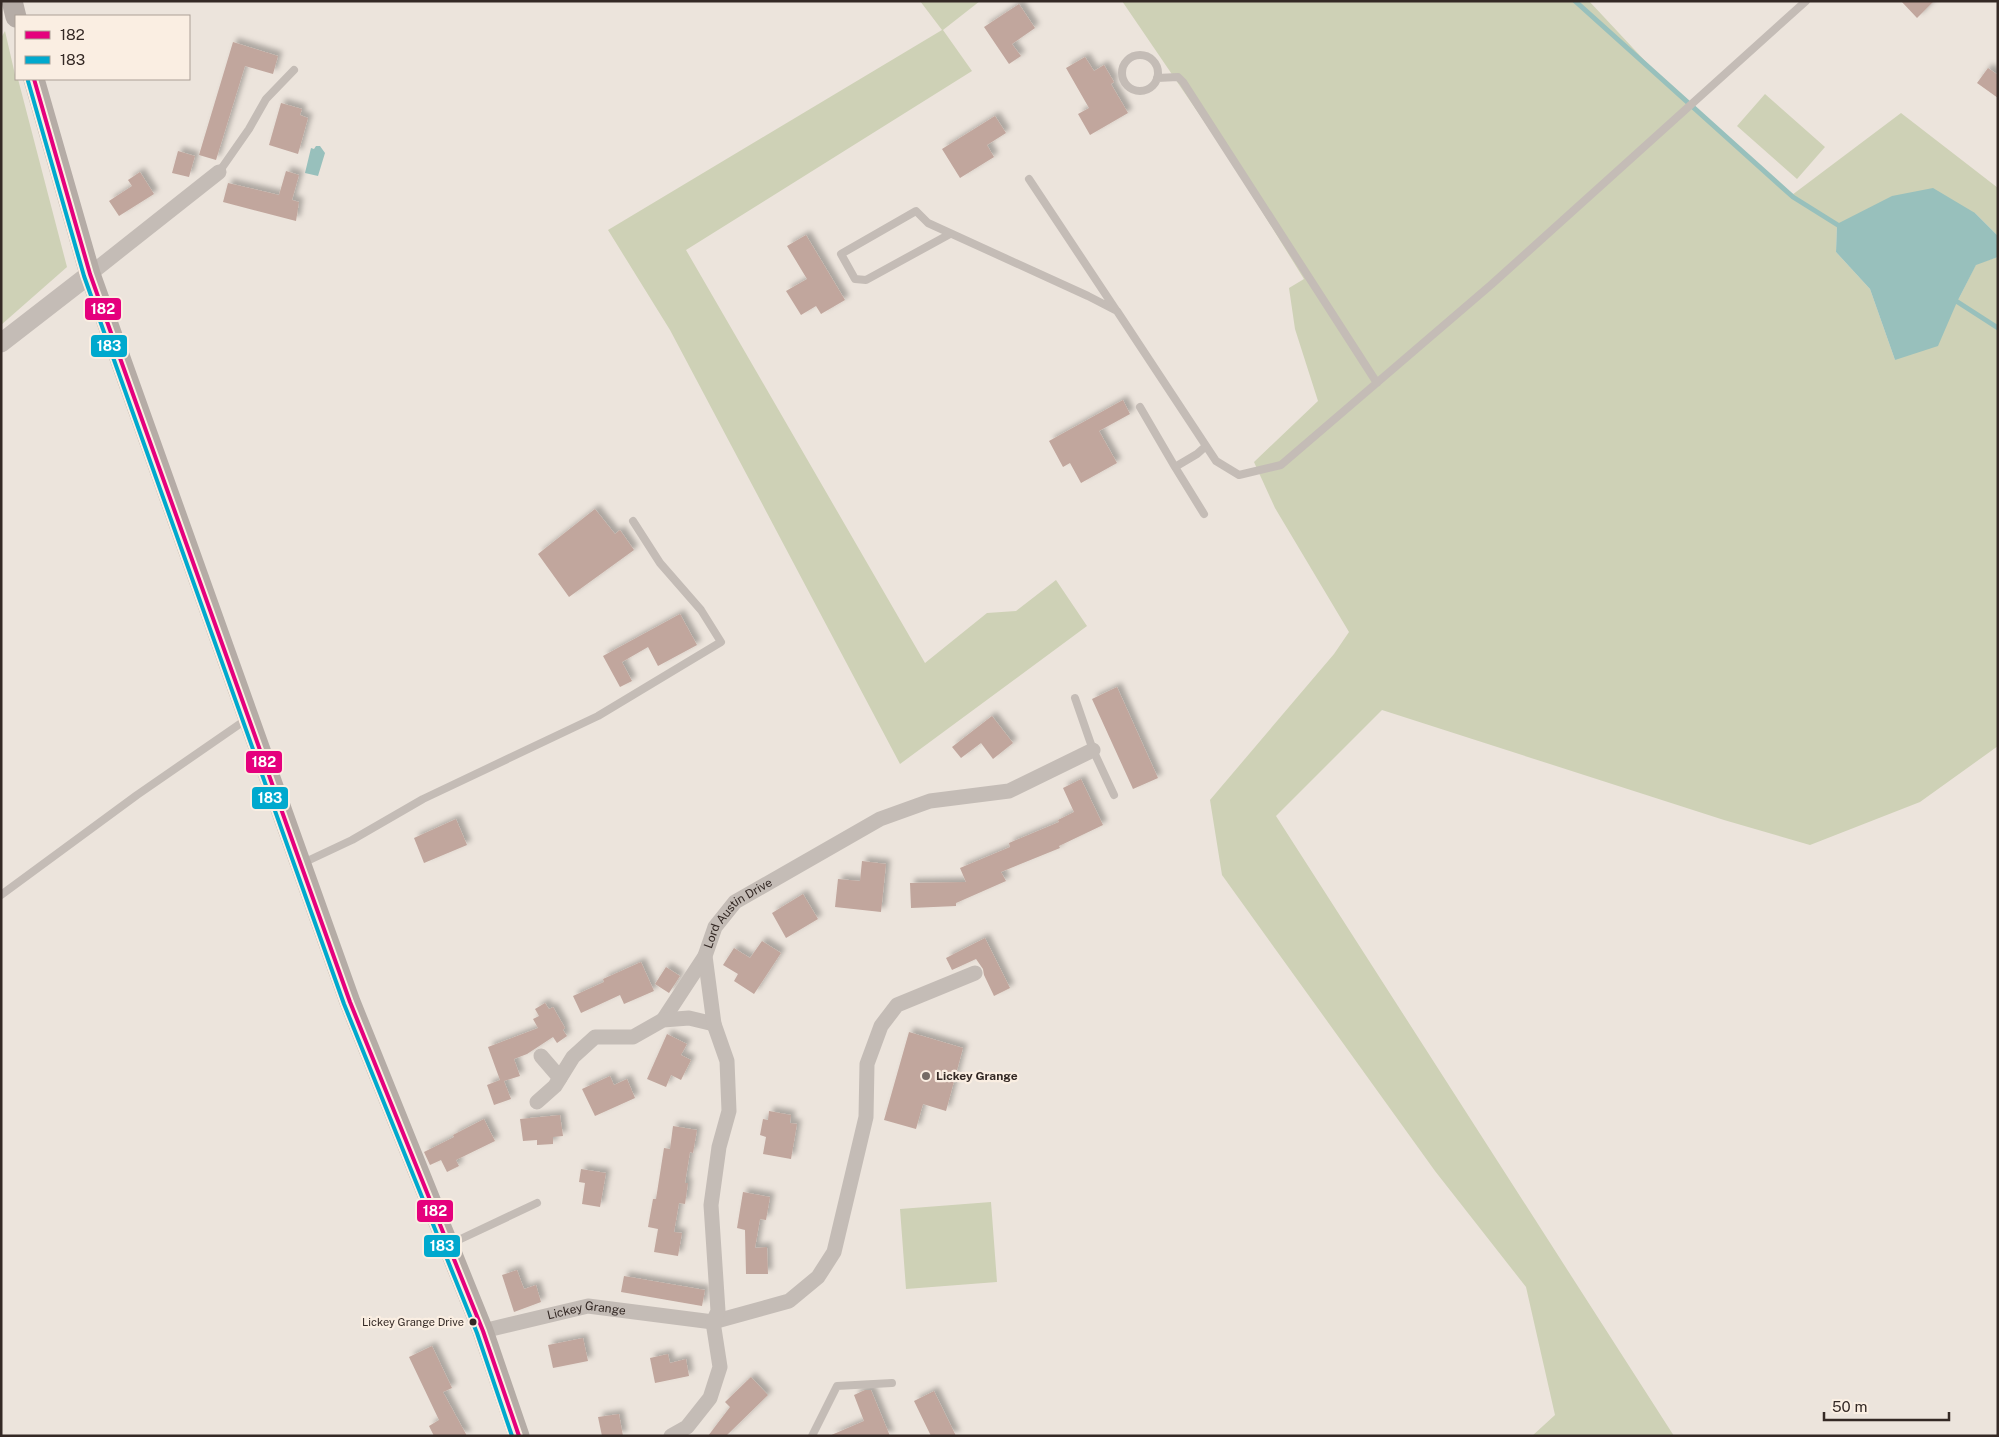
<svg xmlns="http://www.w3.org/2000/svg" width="1999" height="1437" font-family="'Public Sans',sans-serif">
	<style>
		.green { fill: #ced1b6 }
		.water { fill: #98c0bc }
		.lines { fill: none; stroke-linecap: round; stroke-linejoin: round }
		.stream { stroke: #98c0bc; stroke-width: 5 }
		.building { fill: #c1a69d; filter: url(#shadow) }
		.service { stroke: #c4bcb6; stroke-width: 8 }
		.minor { stroke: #c4bcb6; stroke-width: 15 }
		.tertiary { stroke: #c4bcb6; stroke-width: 19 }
		.secondary { stroke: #b5aca6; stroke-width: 21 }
		.bus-1-casing { stroke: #faeee2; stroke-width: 8 }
		.bus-2-casing { stroke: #faeee2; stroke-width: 8 }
		.bus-1 { stroke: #e5007d; stroke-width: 4 }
		.bus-2 { stroke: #00a9ce; stroke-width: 4 }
		.poi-dot { fill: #746a65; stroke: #faeee2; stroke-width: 2 }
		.bus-dot { fill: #342925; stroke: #faeee2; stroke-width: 2 }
		.labels { text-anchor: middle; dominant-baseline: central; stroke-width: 4.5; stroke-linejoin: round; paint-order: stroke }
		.bus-label { font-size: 11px; fill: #342925; stroke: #faeee2; text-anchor: end }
		.street-label { font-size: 12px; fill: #342925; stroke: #faeee2 }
		.poi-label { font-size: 12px; font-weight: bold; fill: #342925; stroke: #faeee2; text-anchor: start }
		.line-badge { stroke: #faeee2; stroke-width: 2 }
		.badge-label { font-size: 14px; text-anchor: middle; font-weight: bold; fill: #fff }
	</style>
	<defs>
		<filter id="shadow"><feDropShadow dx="4.5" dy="-4.5" stdDeviation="2.5" flood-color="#0004"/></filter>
	</defs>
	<rect width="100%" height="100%" fill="#ece4dc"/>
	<path class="green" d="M920,1h60l-37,29 29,41 -286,179 239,413 62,-50 29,-2 40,-31 31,46 -187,138 -230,-434 -62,-100 334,-200z
		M1122,1h467l86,92 117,102 109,-82 97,75v48l-23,-23 -138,11 -1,28 34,37 25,71 62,-58 19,-38 22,-7v489l-78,56 -110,43 -86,-25 -342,-110 -106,106 398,620h-142l23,-21 -29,-128 -91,-116 -213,-296 -12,-75 124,-146 15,-22 -74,-124 -21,-46 64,-61 -23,-72 -6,-41 15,-9 -77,-124z
		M5,31l11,48h2l49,188 -66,58v-287z
		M1765,94l60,53 -28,32 -60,-53z
		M991,1202l6,80 -91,7 -6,-80z"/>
	<path class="water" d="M316,146h4l5,7 -7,23 -13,-3 6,-25 3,1z
		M1933,188l42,25 23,23v21l-22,8 -19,37 -19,44 -43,14 -25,-71 -34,-37 1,-28 55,-28z"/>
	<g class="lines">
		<path class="stream" d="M1575,1l218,196 48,30
			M1953,299l45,29"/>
	</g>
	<path class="building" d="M1901,1h33l-17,17z
		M1019,4l16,24 -23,16 9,12 -12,8 -25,-37z
		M233,42l45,14 -5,18 -28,-8 -29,94 -17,-5z
		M1085,57l9,14 10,-6 10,17 -3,2 17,29 -38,22 -12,-21 11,-6 -23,-40z
		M1988,68l10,7v23l-21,-15z
		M281,103l21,6 -2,6 8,3 -10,36 -29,-9z
		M995,116l11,17 -19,12 7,12 -34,21 -18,-29z
		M178,151l17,5 -6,21 -17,-4z
		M286,171l13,4 -7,25 7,2 -3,19 -73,-19 5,-19 51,12z
		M140,172l14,22 -35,22 -10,-15 23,-15 -4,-6z
		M806,235l39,65 -24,14 -5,-8 -15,9 -15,-24 21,-12 -20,-33z
		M1123,400l7,14 -31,17 18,32 -36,20 -11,-20 -7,4 -14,-26z
		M595,509l20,25 5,-4 14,20 -65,47 -31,-43z
		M680,614l17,31 -39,21 -10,-19 -26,15 10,19 -12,6 -17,-31z
		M1117,687l41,91 -25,11 -41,-90z
		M992,716l21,27 -20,16 -12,-16 -20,15 -9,-11z
		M1081,779l22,46 -44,21 1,2 -59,24 5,9 -50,22v3l-45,2 -1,-25 56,-1 -6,-14 50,-21 -1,-4 50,-21 -1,-2 16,-8 -11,-24z
		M456,819l11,26 -43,18 -10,-25z
		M862,861l24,3 -5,48 -46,-5 3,-28 22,2z
		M803,894l15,25 -32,19 -14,-25z
		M985,938l25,50 -16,8 -10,-21 -1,-6 -7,-10 -24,11 -6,-12z
		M762,941l19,12 -27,41 -20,-13 4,-7 -15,-9 11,-17 16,10z
		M641,962l13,29 -30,13 -4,-9 -39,18 -8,-17 31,-14 -1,-3z
		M666,967l14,9 -11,17 -14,-9z
		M545,1003l4,6 4,-2 12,21 -2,2 4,6 -10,7 -4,-6 -26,17 -13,5 6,17 -16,5 7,18 -17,6 -7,-20 13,-5 -12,-33 50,-19 -5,-9 6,-3 -4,-7z
		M909,1032l54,16 -17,63 -23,-7 -7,25 -32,-9z
		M667,1034l20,10 -6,11 10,5 -10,20 -10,-5 -5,12 -19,-8z
		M610,1076l4,9 13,-6 8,19 -40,18 -13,-27z
		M769,1111l22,4 -1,8 7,1 -6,35 -28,-5 3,-17 -6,-2 3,-16 5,1z
		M560,1115l3,21 -10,1v7l-16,1v-5l-14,1 -3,-22z
		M484,1119l11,22 -39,19 3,6 -12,6 -6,-12 -11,5 -6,-13 30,-15 -1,-2z
		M673,1126l24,4 -4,23 -3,-1 -5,31h3l-3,21 -6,-1 -5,29 8,1 -4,23 -24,-4 4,-23 -10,-2 5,-28h3l8,-51 6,1z
		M581,1169l25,4 -6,34 -18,-3 3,-21 -6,-1z
		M743,1192l27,5 -4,23 -6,-1 -5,29 12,-1 1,27h-22l-1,-44 -8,-2z
		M517,1270l7,19 12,-4 5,17 -27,10 -12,-37z
		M624,1276l81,14 -3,16 -81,-14z
		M583,1338l5,23 -35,7 -5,-23z
		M432,1346l20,42 -9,4 24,44h-33l-5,-10 10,-6 -30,-63z
		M668,1354l2,9 16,-4 3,17 -34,7 -5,-25z
		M751,1377l17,18 -42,41h-18l22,-29 -5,-5z
		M865,1390h6l19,46h-61l35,-15 -10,-26z
		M934,1391l22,45h-25l-17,-35z
		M619,1414l4,22h-21l-4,-19z"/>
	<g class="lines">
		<path class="service" d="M1122 73a18 18 0 1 1 36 0a18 18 0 1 1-36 0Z
			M1157,78l21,-1 5,5 194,301
			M219,172l30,-43 17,-30 28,-29
			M1029,179l87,131
			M950,234l-84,46 -11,-1 -14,-25 75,-43 12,12 160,73 29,15 99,150 23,14 42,-10 211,-181 314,-283
			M1140,407l35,60 22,-13 9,-8
			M1175,467l29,47
			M1075,698l18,52 21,45
			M303,863l49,-23 71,-41 175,-83 123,-74 -20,-32 -41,-47 -27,-42
			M1,895l136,-100 110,-76
			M450,1244l87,-41
			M812,1436l25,-50 55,-3"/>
		<g class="minor">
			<path d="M90,274l129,-102"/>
			<path d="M663,1020l42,-64"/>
			<path d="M541,1056l19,22"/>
			<path d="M537,1102l18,-16 18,-29 22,-20h38l30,-17 26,-2 25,6"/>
			<path id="s1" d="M483,1331l105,-25 125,16 76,-21 29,-24 16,-25 32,-135 1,-53 14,-38 16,-21 78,-32"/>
			<path id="s2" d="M671,1436l16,-9 23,-29 10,-31 -7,-45 5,-11 -7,-106 8,-58 10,-36 -2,-50 -13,-37 -9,-68 10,-29 20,-25 145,-83 50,-18 79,-10 84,-41"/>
		</g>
		<path class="tertiary" d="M1,343l89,-69"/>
		<path class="secondary" d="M12,1l4,16
			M34,79l56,195 260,728 133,329 36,105"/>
		<g class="bus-1-casing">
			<path id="bus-1" d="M34,79l56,195 260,728 133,329 36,105"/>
		</g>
		<g class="bus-2-casing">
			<path id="bus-2" d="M28,81l56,195 260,728 133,329 35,103"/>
		</g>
		<use href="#bus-1" class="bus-1"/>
		<use href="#bus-2" class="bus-2"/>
	</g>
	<circle class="poi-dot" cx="926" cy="1076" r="5"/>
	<circle class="bus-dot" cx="473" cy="1322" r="4.5"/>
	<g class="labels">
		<g class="bus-label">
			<text x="464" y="1322">Lickey Grange Drive</text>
		</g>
		<g class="street-label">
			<text stroke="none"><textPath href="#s2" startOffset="562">Lord Austin Drive</textPath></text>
			<text stroke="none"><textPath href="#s1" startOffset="106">Lickey Grange</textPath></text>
		</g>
		<g class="poi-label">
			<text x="936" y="1076">Lickey Grange</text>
		</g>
	</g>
	<g class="line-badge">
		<rect x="84" y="297" width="38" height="24" rx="5" fill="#e5007d"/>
		<rect x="90" y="334" width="38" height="24" rx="5" fill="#00a9ce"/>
		<rect x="245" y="750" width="38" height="24" rx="5" fill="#e5007d"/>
		<rect x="251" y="786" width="38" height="24" rx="5" fill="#00a9ce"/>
		<rect x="416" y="1199" width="38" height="24" rx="5" fill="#e5007d"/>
		<rect x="423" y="1234" width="38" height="24" rx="5" fill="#00a9ce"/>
	</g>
	<g class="badge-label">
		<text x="103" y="314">182</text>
		<text x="109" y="351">183</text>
		<text x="264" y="767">182</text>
		<text x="270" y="803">183</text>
		<text x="435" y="1216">182</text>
		<text x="442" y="1251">183</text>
	</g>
	<rect width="1999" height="1437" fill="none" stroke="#342925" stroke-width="5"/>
	<rect x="15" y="15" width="175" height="65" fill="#faeee2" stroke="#ab9f96"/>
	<rect x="25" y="31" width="25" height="8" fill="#e5007d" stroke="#ab9f96"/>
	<text x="60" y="40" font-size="15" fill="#342925">182</text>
	<rect x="25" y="56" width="25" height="8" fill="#00a9ce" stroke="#ab9f96"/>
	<text x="60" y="65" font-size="15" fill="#342925">183</text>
	<path d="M1824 1412v8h125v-8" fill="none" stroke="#342925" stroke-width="2.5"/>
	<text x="1832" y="1412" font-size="15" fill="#342925" stroke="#faeee2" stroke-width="4" paint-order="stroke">50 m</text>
</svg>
